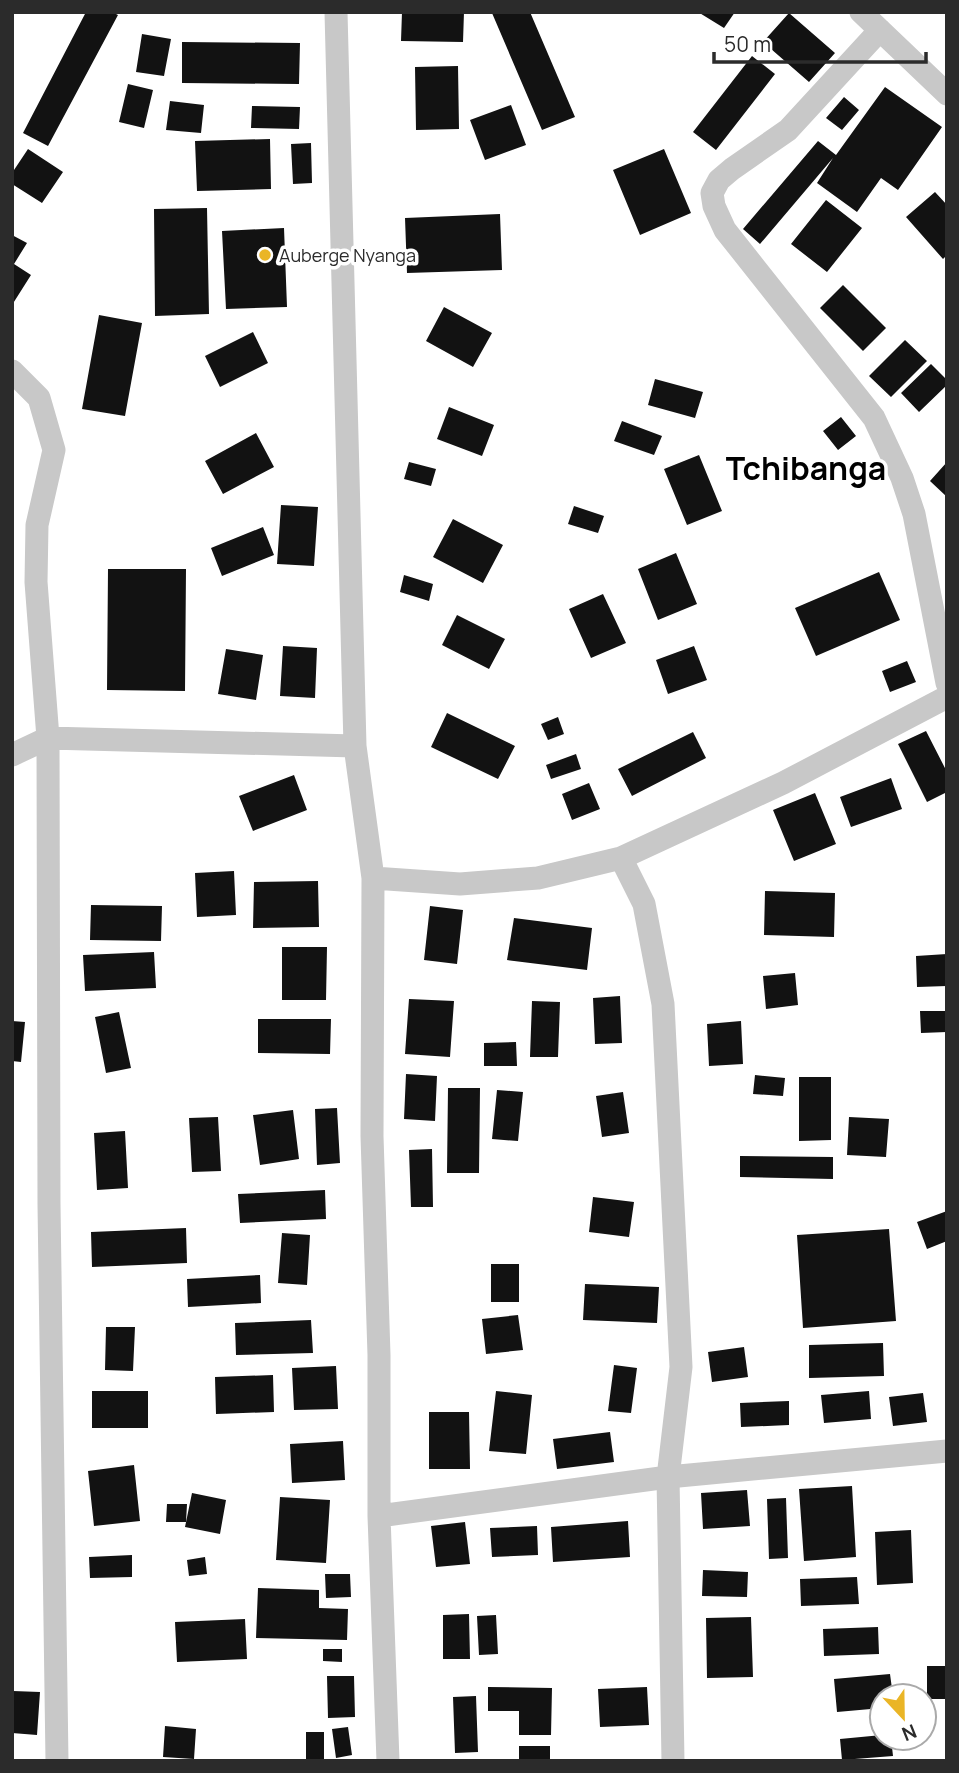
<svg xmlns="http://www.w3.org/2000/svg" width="959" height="1773" font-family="Manrope,sans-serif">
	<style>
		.building { fill: #121212 }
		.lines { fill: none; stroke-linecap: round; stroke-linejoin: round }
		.minor { stroke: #c8c8c8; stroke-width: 23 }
		.poi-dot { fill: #eab526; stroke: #fff; stroke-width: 2.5 }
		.labels { text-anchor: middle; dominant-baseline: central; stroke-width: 7; stroke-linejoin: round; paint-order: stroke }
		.poi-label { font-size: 18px; fill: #2b2b2b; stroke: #fff; text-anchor: start }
		.town-label { font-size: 32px; font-weight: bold; fill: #000; stroke: #fff }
	</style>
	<rect width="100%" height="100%" fill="#fff"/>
	<path class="building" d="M86,12h26l6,3 -70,131 -25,-13z
		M402,12h62l-1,30 -62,-1z
		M493,12h37l45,105 -33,13 -50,-117z
		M698,12h37l-11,16z
		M789,13l46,40 -26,29 -46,-40z
		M142,34l29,5 -7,37 -28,-4z
		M182,42l118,1 -1,41 -117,-1z
		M752,56l23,18 -59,76 -23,-18z
		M458,66l1,63 -43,1 -1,-63z
		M128,84l25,6 -9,38 -25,-6z
		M885,87l57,40 -44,63 -17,-12 -24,34 -40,-29 16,-25 -73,86 -17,-15 75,-88 18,14z
		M844,97l15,13 -17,20 -16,-12z
		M170,101l34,4 -3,28 -35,-3z
		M511,105l15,40 -41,15 -15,-40z
		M252,106l48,1 -1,22 -48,-1z
		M270,139l1,50 -74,2 -2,-50z
		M311,143l1,40 -19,1 -2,-40z
		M28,149l35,23 -21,31 -30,-19v-11z
		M664,149l27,64 -51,22 -27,-65z
		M935,192l12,13v50l-4,4 -37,-42z
		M826,200l36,28 -35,44 -36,-28z
		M207,208l2,106 -54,2 -1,-107z
		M500,214l2,56 -95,3 -2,-55z
		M284,228l3,79 -61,2 -4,-78z
		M12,235l15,8 -13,21 17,11 -19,30z
		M843,285l43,43 -23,23 -43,-43z
		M444,307l48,26 -19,34 -47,-26z
		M99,315l43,8 -17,93 -43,-7z
		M253,332l15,31 -48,24 -15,-31z
		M905,340l22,21 -36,36 -22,-21z
		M931,364l16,16v5l-28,27 -18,-19z
		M655,379l48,13 -8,26 -47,-13z
		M449,407l45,18 -12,31 -45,-17z
		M841,417l15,19 -18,14 -15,-19z
		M622,421l40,15 -8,19 -40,-14z
		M256,433l18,34 -51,27 -18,-33z
		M699,455l23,56 -35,14 -23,-56z
		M409,462l27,7 -5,17 -27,-7z
		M947,462v35l-17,-16z
		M281,505l37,2 -4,59 -37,-2z
		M574,506l30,10 -6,17 -30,-9z
		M453,519l50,26 -20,38 -50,-26z
		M263,527l11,28 -52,21 -11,-28z
		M676,553l21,51 -39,16 -20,-51z
		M108,569h78l-1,122 -78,-1z
		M879,572l21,48 -84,36 -21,-48z
		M404,575l29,9 -4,17 -29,-9z
		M603,594l23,49 -35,15 -22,-49z
		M457,615l48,24 -16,30 -47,-24z
		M283,646l34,2 -2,50 -35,-2z
		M694,646l13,34 -39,14 -12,-34z
		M226,649l37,6 -7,45 -38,-6z
		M907,661l9,21 -26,10 -8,-21z
		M447,713l68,33 -17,33 -67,-32z
		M558,717l6,17 -16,6 -7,-16z
		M926,731l21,41v20l-20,10 -29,-58z
		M693,732l13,26 -74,38 -14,-27z
		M576,754l5,15 -30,10 -5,-14z
		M294,775l13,35 -54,21 -14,-35z
		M891,778l11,31 -51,18 -11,-30z
		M589,783l11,26 -28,11 -10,-26z
		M815,793l21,51 -42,17 -21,-51z
		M234,871l2,44 -39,2 -2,-44z
		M318,881l1,46 -66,1 1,-46z
		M765,891l70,2 -1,44 -70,-2z
		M91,905l71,1 -1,35 -71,-1z
		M430,906l33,4 -6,54 -33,-4z
		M514,918l78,10 -5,42 -80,-10z
		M282,947h45l-1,53h-44z
		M154,952l2,36 -71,3 -2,-36z
		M947,954v32l-30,1 -1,-31z
		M795,973l3,32 -32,4 -3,-33z
		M620,996l2,47 -27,1 -2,-46z
		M409,999l45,2 -4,56 -45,-3z
		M532,1001l28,1 -2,55h-28z
		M920,1011h27v21l-26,1z
		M119,1012l12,56 -25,5 -11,-56z
		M258,1019h73l-1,35 -72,-1z
		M12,1021l13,1 -4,40 -9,-1z
		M741,1021l2,43 -34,2 -2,-42z
		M516,1042l1,24h-33v-23z
		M406,1074l31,2 -2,45 -31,-2z
		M755,1075l30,3 -2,18 -30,-2z
		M799,1077h32v63l-32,1z
		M448,1088h32l-1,85h-32z
		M497,1090l26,2 -5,49 -26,-2z
		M623,1092l6,41 -27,4 -6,-41z
		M337,1108l3,55 -23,2 -2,-56z
		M293,1110l6,49 -39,6 -7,-50z
		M218,1117l3,54 -29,1 -3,-54z
		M849,1117l40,2 -3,38 -39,-2z
		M125,1131l3,57 -31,2 -3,-57z
		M432,1149l1,58h-22l-2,-57z
		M740,1156l93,1v22l-93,-2z
		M325,1190l1,29 -86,4 -2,-29z
		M593,1197l41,5 -5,35 -40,-5z
		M947,1211v30l-20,8 -10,-27z
		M186,1228l1,35 -95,4 -1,-35z
		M889,1229l7,92 -93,7 -6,-93z
		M282,1233l28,2 -3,50 -29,-2z
		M491,1264h28v38h-28z
		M260,1275l1,28 -73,4 -1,-28z
		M585,1284l74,3 -2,36 -74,-3z
		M518,1315l5,35 -37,4 -4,-35z
		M311,1320l2,33 -77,2 -1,-32z
		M106,1327h29l-2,44 -28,-1z
		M883,1343l1,33 -75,2v-33z
		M744,1347l4,30 -36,5 -4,-30z
		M614,1365l23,3 -6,45 -23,-2z
		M336,1366l2,43 -44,1 -2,-42z
		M273,1375l1,37 -58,2 -1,-37z
		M92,1391h56v37h-56z
		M496,1391l36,4 -6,59 -37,-3z
		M869,1391l2,28 -47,4 -3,-28z
		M923,1393l4,29 -34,4 -4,-29z
		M789,1401v24l-48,2 -1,-24z
		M429,1412h40l1,57h-41z
		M610,1432l4,30 -57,7 -4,-30z
		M343,1441l2,39 -53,3 -2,-39z
		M134,1465l6,56 -46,5 -6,-55z
		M852,1486l4,71 -52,4 -5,-72z
		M747,1490l3,36 -47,3 -2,-36z
		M192,1493l34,7 -6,34 -35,-7z
		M280,1497l50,3 -4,63 -50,-3z
		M786,1498l2,60 -19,1 -2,-60z
		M167,1504h20l-1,18h-20z
		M628,1521l2,36 -77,5 -2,-35z
		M465,1522l5,42 -34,3 -5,-41z
		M537,1526l1,29 -46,2 -2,-29z
		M911,1530l2,53 -36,2 -2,-53z
		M132,1555v22l-42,1 -1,-21z
		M205,1557l2,17 -18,2 -2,-16z
		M703,1570l45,2 -1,25 -45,-1z
		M325,1574h25l1,23 -25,1z
		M857,1577l2,27 -58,2 -1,-27z
		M258,1588l61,2v18l29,1 -1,31 -91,-2z
		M469,1614l1,45h-27v-44z
		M496,1615l2,39 -19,1 -2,-39z
		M751,1617l2,60 -46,1 -1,-60z
		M245,1619l2,40 -70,3 -2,-40z
		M878,1627l1,27 -55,2 -1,-27z
		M323,1649h19v13l-19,-1z
		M927,1666h20v33h-20z
		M890,1674l3,22h-11v12l-45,4 -3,-33z
		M327,1676h27l1,41 -27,1z
		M488,1687l64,1 -1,47h-32v-24h-31z
		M647,1687l2,38 -49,2 -2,-38z
		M13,1691l27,1 -3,43 -25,-2z
		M476,1696l2,56 -23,1 -2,-56z
		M165,1726l31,3 -2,30 -31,-2z
		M348,1727l4,28 -16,3 -4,-29z
		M306,1732h18v29h-18z
		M882,1735v3h9l2,18 -51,4 -2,-21z
		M519,1746h31v15h-31z"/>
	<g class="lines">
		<path class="minor" d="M336,12l19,734 18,132 -1,258 7,219v161l9,245
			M861,12l86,82
			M880,30l-92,100 -56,39 -13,11 -7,13 2,13 11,24 149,188 28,60 12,36 33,169
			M12,371l27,27 15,52 -17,75 -1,57 12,156 1,466 8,557
			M12,755l36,-17 307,8
			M621,858l23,46 19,100 18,363 -13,110 5,284
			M373,878l87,6 78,-6 83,-20 162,-75 164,-86
			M379,1516l289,-39 279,-26"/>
	</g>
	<circle class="poi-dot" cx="265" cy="255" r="7"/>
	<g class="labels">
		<g class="poi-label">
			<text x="279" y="255">Auberge Nyanga</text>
		</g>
		<g class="town-label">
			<text x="806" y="468">Tchibanga</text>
		</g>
	</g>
	<rect width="959" height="1773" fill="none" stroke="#2b2b2b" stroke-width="28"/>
	<g transform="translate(903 1717) rotate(158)"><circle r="33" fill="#ffffff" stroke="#aaaaaa" stroke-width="2"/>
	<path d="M0-5L12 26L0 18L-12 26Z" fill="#eab526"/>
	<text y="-10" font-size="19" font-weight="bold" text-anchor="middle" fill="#2b2b2b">N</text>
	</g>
	<path d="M714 52v10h212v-10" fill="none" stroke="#2b2b2b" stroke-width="3.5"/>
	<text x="724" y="52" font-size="21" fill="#2b2b2b" stroke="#ffffff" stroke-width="5" paint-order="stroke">50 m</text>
</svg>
